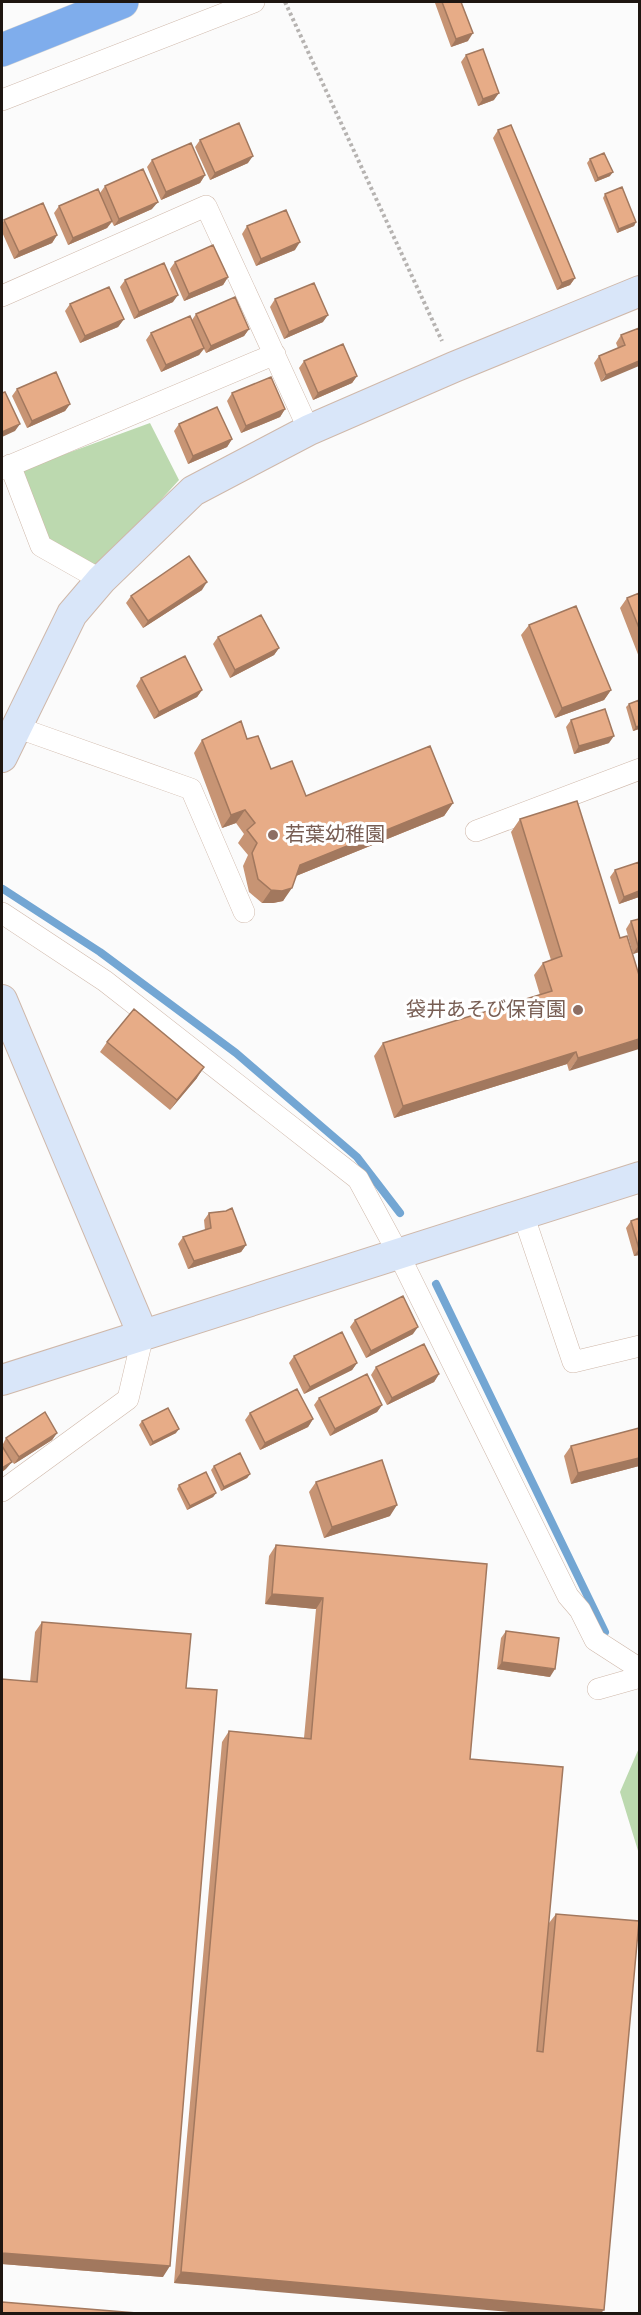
<svg xmlns="http://www.w3.org/2000/svg" width="641" height="2315" font-family="Spectral,'Noto Sans JP',serif">
	<style>
		.green { fill: #bcd9af }
		.lines { fill: none; stroke-linecap: round; stroke-linejoin: round }
		.stream { stroke: #73a6d3; stroke-width: 8 }
		.street-casing { stroke: #cfb8aa; stroke-width: 22 }
		.secondary-casing { stroke: #cfb8aa; stroke-width: 32 }
		.highway-casing { stroke: #d6d5d4; stroke-width: 34 }
		.path { stroke: #b6b3b1; stroke-width: 4; stroke-dasharray: 3 3; stroke-linecap: butt }
		.street { stroke: #fff; stroke-width: 21 }
		.secondary { stroke: #d9e6f9; stroke-width: 30 }
		.highway { stroke: #7fadec; stroke-width: 33 }
		.wall { fill: #c79474 }
		.shaded-wall { fill: #a2785e }
		.building { fill: #e7ac87; stroke: #a2785e; stroke-width: 1.5 }
		.education-dot { fill: #8d6e63; stroke: #fff; stroke-width: 2 }
		.labels { text-anchor: middle; dominant-baseline: central; stroke-width: 6; stroke-linejoin: round; paint-order: stroke }
		.education-label { font-size: 20px; fill: #785e54; stroke: #fff; text-anchor: start }
	</style>
	<rect width="100%" height="100%" fill="#fbfbfb"/>
	<path class="green" d="M150,423l29,57 -79,87 -59,-21 -28,-73z
		M639,1748l1,2 -1,104 -19,-62z"/>
	<g class="lines">
		<path class="stream" d="M3,889l97,63 136,101 121,104 43,56
			M436,1284l169,348"/>
		<g class="street-casing">
			<path id="street" d="M2,100l252,-98
				M2,296l204,-90 103,224
				M10,465l31,81 60,34
				M2,469l273,-115
				M16,727l175,62 53,123
				M476,831l164,-62
				M2,913l103,68 253,198 40,74 170,343 12,14 15,30 45,29
				M523,1214l50,148 67,-16
				M2,1491l126,-92 15,-64
				M598,1689l42,-12"/>
		</g>
		<g class="secondary-casing">
			<path id="secondary" d="M2,757l70,-143 29,-34 92,-89 116,-61 145,-63 186,-76
				M2,1000l141,335
				M2,1380l638,-203"/>
		</g>
		<g class="highway-casing">
			<path id="highway" d="M2,50l120,-48"/>
		</g>
		<path class="path" d="M285,2l157,339"/>
		<use href="#street" class="street"/>
		<use href="#secondary" class="secondary"/>
		<use href="#highway" class="highway"/>
	</g>
	<path class="wall" d="M436,2h25l7,39 -17,6 -16,-44z
		M466,55l28,45 -16,6 -17,-44z
		M498,130l77,148 -5,7 -13,5 -64,-152z
		M200,140l48,23 -38,17 -15,-33z
		M590,159l20,17 -15,6 -8,-19z
		M152,160l53,15 -5,8 -39,17 -14,-33z
		M105,186l47,23 -38,17 -2,-4 -5,6 -39,17 -14,-32 5,-7 41,-13z
		M605,194l31,28 -2,4 -17,7 -14,-35z
		M4,220l53,15 -5,8 -38,16 -12,-27v-8z
		M247,226l48,24 -39,16 -14,-32z
		M175,262l53,15 -5,8 -39,16 -14,-32z
		M125,280l48,22 -39,17 -14,-32z
		M275,299l48,23 -39,17 -14,-32z
		M70,304l54,15 -6,8 -38,16 -15,-32z
		M196,314l53,15 -5,7 -38,17 -2,-4 -5,6 -38,17 -15,-32 5,-7 41,-13z
		M639,328l-38,54 -7,-19 5,-7 19,-8 -2,-5 5,-8z
		M304,361l53,15 -5,7 -39,17 -14,-32z
		M17,389l53,15 -5,7 -38,17 -15,-32z
		M232,393l53,16 -5,8 -39,16 -14,-32z
		M179,424l53,15 -5,8 -39,17 -14,-33z
		M202,590l-59,38 -17,-25 5,-7z
		M639,593v64l-19,-49 7,-10z
		M529,625l82,65 -7,10 -49,18 -34,-83z
		M218,637l61,11 -5,7 -44,23 -17,-34z
		M141,678l61,12 -5,7 -43,22 -18,-33z
		M629,704l10,25 -6,2 -7,-24z
		M571,720l38,23 -35,11 -8,-27z
		M247,739l24,30 35,27 147,7 -9,13 -148,60 -13,25 -10,2h-11l-13,-11 -6,-26 5,-11 -10,-12 6,-9 -8,-11 -14,5 -28,-75 8,-13z
		M520,819l100,119 19,37 -70,96 -2,-7 -173,54 -20,-62 9,-13 157,-48 -6,-20 9,-12 8,-3 -40,-128z
		M615,870l24,27 -20,7 -9,-27z
		M639,919v33l-6,2 -7,-25 5,-8z
		M107,1042l90,36 -27,32 -70,-58z
		M209,1213l37,32 -5,7 -53,17 -10,-25 5,-7 22,-7 -1,-10z
		M639,1218v37l-5,1 -8,-28 5,-7z
		M355,1320l58,14 -47,24 -16,-31z
		M294,1356l63,7 -5,7 -48,24 -15,-31z
		M376,1367l63,7 -5,8 -47,23 -16,-30z
		M319,1398l63,7 -5,7 -47,24 -16,-31z
		M250,1413l63,6 -5,8 -48,23 -15,-30z
		M142,1421l34,12 -26,13 -11,-21z
		M639,1428v38l-68,18 -7,-28 7,-10z
		M57,1433l-5,7 -38,24 -12,-18 4,-8z
		M214,1466l36,8 -3,4 -26,13 -10,-21z
		M316,1482l74,34 -66,22 -15,-46z
		M179,1485l37,8 -3,4 -26,13 -10,-21z
		M276,1545l194,214 79,164 7,-9 45,399 -427,-30 48,-541 7,-11 75,7 12,-129 -51,-5 4,-48z
		M42,1622l144,66 -23,589 -161,-13v-585l28,3 5,-50z
		M506,1631l44,46 -53,-8 4,-31z"/>
	<path class="shaded-wall" d="M473,33l-5,8 -17,6 5,-8z
		M499,93l-5,7 -16,6 5,-7z
		M253,156l-5,7 -38,17 5,-7z
		M613,172l-3,4 -15,6 3,-4z
		M205,175l-5,8 -39,17 5,-8z
		M158,202l-6,7 -38,17 5,-7z
		M112,221l-5,7 -39,17 5,-7z
		M636,222l-2,4 -17,7 2,-4z
		M57,235l-5,8 -38,16 5,-7z
		M300,242l-5,8 -39,16 5,-7z
		M228,277l-5,8 -39,16 5,-7z
		M575,278l-5,7 -13,5 5,-7z
		M178,295l-5,7 -39,17 5,-7z
		M328,315l-5,7 -39,17 5,-7z
		M124,319l-6,8 -38,16 5,-7z
		M249,329l-5,7 -38,17 5,-7z
		M204,348l-5,7 -38,17 5,-7z
		M639,361v5l-38,16 5,-7z
		M357,376l-5,7 -39,17 5,-7z
		M70,404l-5,7 -38,17 5,-7z
		M285,409l-5,8 -39,16 5,-7z
		M20,424l-5,7 -13,6v-5z
		M232,439l-5,8 -39,17 5,-8z
		M207,582l-5,8 -59,38 5,-7z
		M279,648l-5,7 -44,23 5,-8z
		M202,690l-5,7 -43,22 5,-7z
		M611,690l-7,10 -49,18 7,-10z
		M639,726v3l-6,2 3,-4z
		M614,736l-5,7 -35,11 5,-8z
		M453,803l-9,13 -153,62 9,-13z
		M245,810l-9,13 -14,5 9,-13z
		M292,888l-9,13 -10,2h-11l9,-13z
		M639,891v6l-20,7 5,-7z
		M638,946h1v6l-6,2z
		M639,1039v10l-70,22 9,-13z
		M576,1052l-9,12 -173,54 9,-12z
		M204,1067l-7,11 -27,32 7,-10z
		M246,1245l-5,7 -53,17 6,-8z
		M639,1249v6l-5,1z
		M418,1327l-5,7 -47,24 5,-7z
		M357,1363l-5,7 -48,24 6,-7z
		M439,1374l-5,8 -47,23 5,-7z
		M382,1405l-5,7 -47,24 5,-7z
		M313,1419l-5,8 -48,23 5,-7z
		M179,1429l-3,4 -26,13 3,-4z
		M57,1433l-5,7 -38,24 5,-7z
		M639,1458v8l-68,18 7,-11z
		M12,1462l-6,7 -4,3v-4z
		M250,1474l-3,4 -26,13 3,-4z
		M216,1493l-3,4 -26,13 3,-4z
		M397,1505l-7,11 -66,22 8,-11z
		M272,1594l51,4 -7,11 -51,-5z
		M502,1662l53,7 -5,8 -53,-8z
		M2,2253l168,13 -7,11 -161,-13z
		M181,2272l423,38 -3,3h-78l-349,-30z"/>
	<path class="building" d="M442,2h19l12,31 -17,6z
		M483,49l16,44 -16,6 -17,-44z
		M239,123l14,33 -38,17 -15,-33z
		M511,125l64,153 -13,5 -64,-153z
		M191,143l14,32 -39,17 -14,-32z
		M604,153l9,19 -15,6 -8,-19z
		M143,169l15,33 -39,17 -14,-33z
		M622,187l14,35 -17,7 -14,-35z
		M98,189l14,32 -39,17 -14,-32z
		M43,203l14,32 -38,17 -15,-32z
		M286,210l14,32 -39,17 -14,-33z
		M213,245l15,32 -39,17 -14,-32z
		M164,263l14,32 -39,17 -14,-32z
		M314,283l14,32 -39,17 -14,-33z
		M109,287l15,32 -39,17 -15,-32z
		M235,297l14,32 -38,17 -15,-32z
		M190,316l14,32 -38,17 -15,-32z
		M639,328v33l-33,14 -7,-19 26,-11 -4,-10z
		M343,344l14,32 -39,17 -14,-32z
		M56,372l14,32 -38,17 -15,-32z
		M271,377l14,32 -39,17 -14,-33z
		M5,392l15,32 -18,8v-39z
		M217,407l15,32 -39,17 -14,-32z
		M189,556l18,26 -59,39 -17,-25z
		M639,593v35l-12,-30z
		M576,606l35,84 -49,18 -33,-83z
		M261,615l18,33 -44,22 -17,-33z
		M185,656l17,34 -43,22 -18,-34z
		M639,700v26l-3,1 -7,-23z
		M605,709l9,27 -35,10 -8,-26z
		M241,721l6,18 11,-3 13,33 21,-8 14,35 124,-50 23,57 -153,62 -8,23 -10,3 -11,-1 -13,-11 -6,-26 5,-10 -10,-13 8,-7 -10,-13 -14,5 -29,-75z
		M577,801l43,137 7,-2 12,39v64l-61,19 -2,-6 -173,54 -20,-63 169,-52 -9,-28 19,-7 -42,-137z
		M639,862v29l-15,6 -9,-27z
		M639,919v27h-1l-7,-25z
		M134,1009l70,58 -27,33 -70,-58z
		M232,1208l14,37 -52,16 -11,-24 28,-9 -2,-15 17,-2z
		M639,1218v31l-8,-28z
		M403,1296l15,31 -47,24 -16,-31z
		M342,1332l15,31 -47,24 -16,-31z
		M424,1344l15,30 -47,24 -16,-31z
		M367,1374l15,31 -47,24 -16,-31z
		M297,1389l16,30 -48,24 -15,-30z
		M168,1408l11,21 -26,13 -11,-21z
		M45,1412l12,21 -38,24 -13,-19z
		M639,1428v30l-61,15 -7,-27z
		M2,1446l10,16 -10,6z
		M240,1453l10,21 -26,13 -10,-21z
		M382,1460l15,45 -65,22 -16,-45z
		M206,1472l10,21 -26,13 -11,-21z
		M276,1545l211,19 -17,195 93,8 -26,284 6,1 13,-138 83,7 -35,389 -423,-38 48,-541 82,8 12,-141 -51,-4z
		M42,1622l149,12 -5,54 31,2 -47,576 -168,-13v-574l35,3z
		M506,1631l53,7 -4,31 -53,-7z
		M2,2302l135,11h-135z"/>
	<g class="education-dot">
		<circle cx="273" cy="835" r="6"/>
		<circle cx="578" cy="1010" r="6"/>
	</g>
	<g class="labels">
		<g class="education-label">
			<text x="285" y="835">若葉幼稚園</text>
			<text x="566" y="1010" text-anchor="end">袋井あそび保育園</text>
		</g>
	</g>
	<rect width="641" height="2315" fill="none" stroke="#1e1611" stroke-width="6"/>
</svg>
